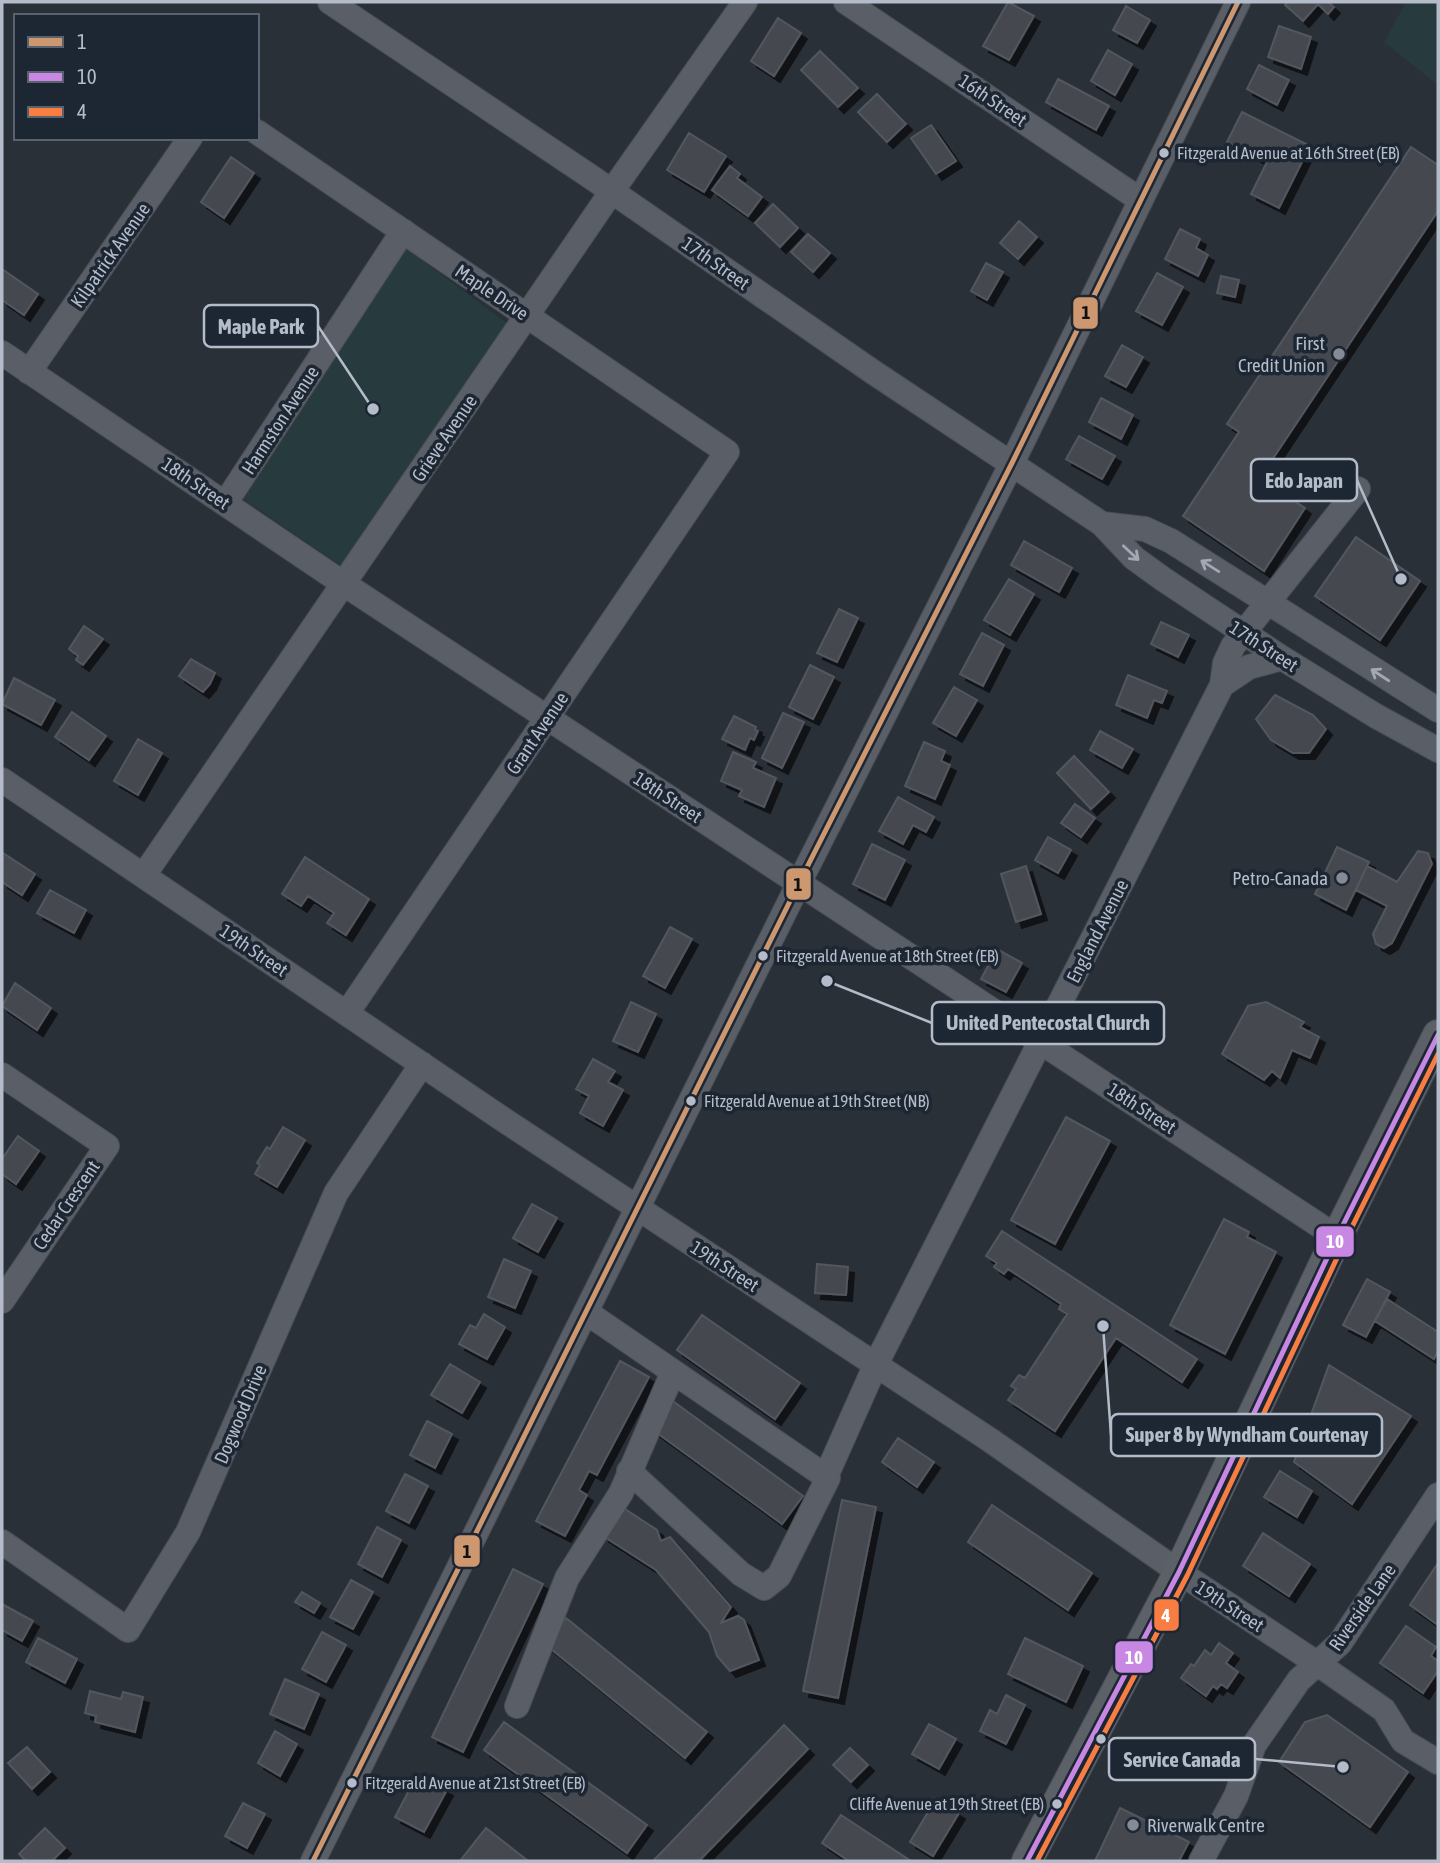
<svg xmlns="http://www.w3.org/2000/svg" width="1440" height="1863" font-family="'Asap Condensed',sans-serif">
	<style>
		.green { fill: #273a3e }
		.building { fill: #444950; stroke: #52575f; stroke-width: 2; filter: url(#shadow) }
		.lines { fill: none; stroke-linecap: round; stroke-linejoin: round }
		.minor-casing { stroke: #484c53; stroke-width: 26 }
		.major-casing { stroke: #484c55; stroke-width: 32 }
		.minor { stroke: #5a5e66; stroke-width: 24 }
		.major { stroke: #5c6168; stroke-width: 30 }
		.bus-1-casing { stroke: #1d2633; stroke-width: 10 }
		.bus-2-casing { stroke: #1d2633; stroke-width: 10 }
		.bus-3-casing { stroke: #1d2633; stroke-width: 10 }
		.bus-1 { stroke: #cd976f; stroke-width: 5 }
		.bus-2 { stroke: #c787e3; stroke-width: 5 }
		.bus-3 { stroke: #f77d43; stroke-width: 5 }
		.oneway { stroke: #a2a9b5 }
		.bus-dot { fill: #b4bcc9; stroke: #1d2633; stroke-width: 2.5 }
		.poi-dot { fill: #848b96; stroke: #1d2633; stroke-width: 2.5 }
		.labels { text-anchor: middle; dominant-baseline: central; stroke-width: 7; stroke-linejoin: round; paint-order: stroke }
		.bus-label { font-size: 17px; fill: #b4bcc9; stroke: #1d2633; text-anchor: start }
		.street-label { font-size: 19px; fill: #b4bcc9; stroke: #1d2633 }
		.poi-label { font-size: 19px; fill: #b4bcc9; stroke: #1d2633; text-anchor: end }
		.leader { fill: none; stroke: #b4bcc9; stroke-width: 2.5 }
		.callout-dot { fill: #b4bcc9; stroke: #1d2633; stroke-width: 2.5 }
		.callout { fill: #1d2633; stroke: #b4bcc9; stroke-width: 2.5 }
		.callout-label { font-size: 21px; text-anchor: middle; font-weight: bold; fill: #b4bcc9 }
		.line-badge { stroke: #1d2633; stroke-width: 2.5 }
		.badge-label { font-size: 19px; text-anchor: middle; font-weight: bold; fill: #fff }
		.pale-badge-label { font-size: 19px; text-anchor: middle; font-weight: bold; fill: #111 }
	</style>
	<defs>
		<filter id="shadow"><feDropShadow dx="6" dy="6" stdDeviation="0" flood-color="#0009"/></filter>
	</defs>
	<rect width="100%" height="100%" fill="#2a3038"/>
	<path class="green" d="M1406,2h32v83l-54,-43z
		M401,245l106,78 -160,247 -109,-75z"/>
	<path class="building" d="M1008,2l26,14 -25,44 -26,-14z
		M1288,2h40l6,5 -6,7 -10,-10 -15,17 -18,-16z
		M1126,6l24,14 -13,23 -24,-13z
		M778,18l23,15 -27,43 -23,-15z
		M1279,26l32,11 -10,32 -33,-12z
		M1108,50l24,14 -17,31 -24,-14z
		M820,51l38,37 -20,19 -37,-37z
		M1259,65l30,15 -12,25 -30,-16z
		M1058,79l51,27 -13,24 -50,-28z
		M877,94l29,30 -19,18 -29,-30z
		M1242,112l68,34 -31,62 -28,-14 16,-32 -40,-20z
		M931,125l25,36 -20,13 -25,-36z
		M689,133l37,23 -22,36 -37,-22z
		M1411,147l27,18v46l-178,267 45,30 -41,63 -81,-55 56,-84 -12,-8z
		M231,157l23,16 -30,45 -23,-16z
		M730,166l10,8 -3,4 25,19 -14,19 -36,-26z
		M773,204l25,24 -18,19 -25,-24z
		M1019,221l18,16 -19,22 -18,-16z
		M1180,229l20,10 -4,9 12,7 -10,21 -33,-17z
		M808,234l22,19 -17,19 -22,-20z
		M986,263l17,9 -16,28 -16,-9z
		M2,269l36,25 -14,21 -22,-15z
		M1157,273l26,14 -21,38 -26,-14z
		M1221,276l18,4 -4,17 -18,-4z
		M1122,345l21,12 -17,30 -21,-11z
		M1101,398l32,17 -12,24 -32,-17z
		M1079,436l36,20 -13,23 -36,-20z
		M1356,537l64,44 -40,59 -65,-44z
		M1024,541l48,27 -13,24 -48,-27z
		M1009,579l25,15 -24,41 -26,-15z
		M839,609l19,9 -21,44 -20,-9z
		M1161,622l28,13 -11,22 -27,-13z
		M84,626l19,13 -20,26 -7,-5 2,-4 -9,-7z
		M982,633l22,12 -21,41 -23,-12z
		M191,659l24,14 -5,11 -7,8 -24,-16z
		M810,665l24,12 -21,42 -24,-12z
		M1128,675l39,16 -5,12 -8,-3 -7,18 -31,-13z
		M14,678l41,22 -14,25 -39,-21z
		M954,687l23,13 -21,36 -23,-13z
		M1275,695l38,20 13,14 -17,24h-16l-22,-13 -15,-21z
		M72,712l34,24 -17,24 -34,-23z
		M783,713l21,9 -22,46 -20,-10z
		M734,716l22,11 -1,3 3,1 -4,9 -4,-2 -5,12 -23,-11z
		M1100,731l33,18 -11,19 -32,-18z
		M138,739l24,14 -24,42 -24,-14z
		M924,742l21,9 -4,10 9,4 -15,34 -30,-13z
		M733,752l23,10 -3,6 23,10 -12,29 -25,-11 3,-6 -21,-9z
		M1074,756l35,36 -18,17 -34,-36z
		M898,797l36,20 -8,15 -13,-7 -10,19 -24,-13z
		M1075,804l20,14 -14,19 -20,-14z
		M1048,837l23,13 -13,23 -23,-13z
		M872,844l33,16 -20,40 -32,-16z
		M1337,847l32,15 -23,48 -31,-16z
		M1418,851l10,2 4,11 -40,79 -8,5 -8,-4 -3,-10 14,-28 -31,-16 11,-24 30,16z
		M3,853l32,21 -13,21 -20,-13z
		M305,857l64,42 -23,36 -19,-12 7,-10 -26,-17 -7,10 -19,-12z
		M1026,866l15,48 -25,8 -15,-48z
		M50,890l36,20 -12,23 -37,-20z
		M670,927l22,12 -27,49 -22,-12z
		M997,949l25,14 -16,29 -25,-13z
		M15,983l36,25 -14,22 -35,-24z
		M631,1002l25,12 -18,38 -25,-11z
		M1266,1002l38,20 -4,5 19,10 -9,21 -18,-8 -12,28 -8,-7 -8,9 -42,-26 26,-48z
		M593,1059l22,12 -7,11 15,8 -20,36 -23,-13 9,-17 -13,-7z
		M1066,1117l44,24 -55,103 -44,-24z
		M283,1127l22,13 -28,47 -22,-13 5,-9 -3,-2 10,-16 3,2z
		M18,1136l21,15 -23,33 -14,-10v-15z
		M532,1204l25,14 -19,34 -25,-14z
		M1224,1219l25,13 -2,5 29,15 -51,102 -55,-29z
		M1002,1231l195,128 -15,23 -66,-44 -61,93 -47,-31 8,-11 -5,-3 8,-11 6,3 42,-64 -8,-5 2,-5 -53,-35 -4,5 -10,-7 3,-4 -11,-7z
		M504,1259l27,12 -16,37 -27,-11z
		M817,1264l31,3 -2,28 -31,-2z
		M1367,1279l23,13 -24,45 -23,-12z
		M1387,1299l51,33v19l-4,8 -59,-38z
		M484,1314l21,13 -18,32 -28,-15 11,-19 6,3z
		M702,1315l98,68 -25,36 -98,-69z
		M620,1361l29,16 -52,98 -8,-4 -10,19 8,5 -22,41 -29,-15z
		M450,1364l30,18 -18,31 -31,-18z
		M1329,1365l82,51 -59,88 -58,-42z
		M670,1399l133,97 -21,28 -133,-97z
		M427,1421l25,13 -17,34 -25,-13z
		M898,1438l36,24 -17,25 -35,-25z
		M1280,1471l32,20 -15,26 -33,-20z
		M405,1474l23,12 -19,37 -23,-12z
		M842,1500l34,7 -38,191 -35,-7z
		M992,1505l100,68 -24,37 -100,-68z
		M622,1507l35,23 4,11 9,-4 61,70 -10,16 17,-7 6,4 15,40 -29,11 -13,-15 -8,-24 -53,-62 -53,-34z
		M377,1527l24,13 -19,37 -24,-13z
		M1263,1533l47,31 -21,32 -46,-30z
		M1438,1563v62l-28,-20z
		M513,1569l30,15 -80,168 -31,-15z
		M351,1580l22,12 -20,37 -23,-12z
		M302,1592l18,11 -6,10 -19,-11z
		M2,1604l31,17 -11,20 -20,-11z
		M566,1618l141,114 -22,26 -140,-114z
		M1406,1626l30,21 -5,9 7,5v10l-15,22 -43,-30z
		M322,1632l24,13 -20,37 -24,-13z
		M38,1638l39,21 -12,24 -39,-21z
		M1025,1638l58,28 -17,36 -58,-28z
		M1219,1643l14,10 -7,10 12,9 -11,16 -6,-4 -4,5 -4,-3 -7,10 -25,-18 10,-14 3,2 11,-16 6,5z
		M285,1679l34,15 -15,35 -34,-15z
		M90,1691l31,8 2,-7 20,5 -8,35 -40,-10 1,-6 -11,-3z
		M1006,1695l19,10 -19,39 -26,-13 10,-21 7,4z
		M1327,1715l81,57 -38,55 -91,-65 26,-40z
		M504,1722l143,103 -20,28 -143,-103z
		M929,1724l27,15 -17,30 -27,-15z
		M784,1725l24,24 -109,112h-46z
		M275,1731l22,13 -17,32 -22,-13z
		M27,1747l23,25 -18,17 -24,-26z
		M850,1748l18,17 -17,17 -18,-17z
		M417,1775l30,15 -23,42 -29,-15z
		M936,1799l23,14 -26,43 -23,-14z
		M243,1803l22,11 -18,34 -22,-12z
		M1120,1808l69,34 -10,19h-84z
		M841,1815l70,46h-62l-27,-18z
		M45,1828l20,20 -13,13h-26l-7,-7z
		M486,1828l41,32 -1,1h-66z"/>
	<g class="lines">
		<g class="minor-casing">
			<path id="minor" d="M330,2l264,177 279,193 229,152 32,34 29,21 119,79 94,58 62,34
				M846,2l293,197
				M257,132l470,320 -380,561
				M2,353l342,231 993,653
				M29,372l161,-234
				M226,502l177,-271
				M1102,524l43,5 26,12 267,169
				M1222,685l27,-18 33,-9
				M2,780l499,338 489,322 189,132 139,92 66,46 19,31 35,21
				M144,875l468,-684 133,-189
				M2,1075l105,71 -105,155
				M586,1312l242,166
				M629,1471l112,103 23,14 15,-12 49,-98 -1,-4 49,-110 346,-679 3,-22 8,-17 125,-157
				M2,1542l126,88 60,-98 148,-339 86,-129
				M517,1706l50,-128 54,-85 52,-121
				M313,1861l486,-978 213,-420 226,-461
				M1201,1861l35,-65 18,-51 45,-65 41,-37 98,-148"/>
		</g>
		<g class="major-casing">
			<path id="major" d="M1027,1861l152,-289 158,-335 101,-202"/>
		</g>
		<use href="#minor" class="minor"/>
		<use href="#major" class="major"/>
		<g class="bus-1-casing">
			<path id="bus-1" d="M313,1861l486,-978 213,-420 226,-461"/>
		</g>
		<g class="bus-2-casing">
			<path id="bus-2" d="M1027,1861l152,-289 158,-335 101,-202"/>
		</g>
		<g class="bus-3-casing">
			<path id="bus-3" d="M1037,1861l150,-285 158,-335 93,-187"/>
		</g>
		<use href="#bus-1" class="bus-1"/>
		<use href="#bus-2" class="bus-2"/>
		<use href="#bus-3" class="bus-3"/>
	</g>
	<defs><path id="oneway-shaft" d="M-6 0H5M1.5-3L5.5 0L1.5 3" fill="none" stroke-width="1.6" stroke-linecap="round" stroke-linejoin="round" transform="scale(1.75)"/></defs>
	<g class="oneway">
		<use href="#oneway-shaft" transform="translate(1131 553) rotate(43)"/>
		<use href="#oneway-shaft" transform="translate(1210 566) rotate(-148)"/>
		<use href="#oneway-shaft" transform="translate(1380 675) rotate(-147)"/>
	</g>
	<g class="bus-dot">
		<circle cx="1164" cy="153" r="6"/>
		<circle cx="763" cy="956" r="6"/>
		<circle cx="691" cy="1101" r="6"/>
		<circle cx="1101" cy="1739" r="6"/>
		<circle cx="352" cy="1783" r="6"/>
		<circle cx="1057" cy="1804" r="6"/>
	</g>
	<g class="poi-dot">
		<circle cx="1339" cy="354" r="7"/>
		<circle cx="1342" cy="878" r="7"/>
		<circle cx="1133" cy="1825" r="7"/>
	</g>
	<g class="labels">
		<g class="bus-label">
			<text x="1177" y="153">Fitzgerald Avenue at 16th Street (EB)</text>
			<text x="776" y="956">Fitzgerald Avenue at 18th Street (EB)</text>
			<text x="704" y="1101">Fitzgerald Avenue at 19th Street (NB)</text>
			<text x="365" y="1783">Fitzgerald Avenue at 21st Street (EB)</text>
			<text x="1044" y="1804" text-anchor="end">Cliffe Avenue at 19th Street (EB)</text>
		</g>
		<g class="street-label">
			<text transform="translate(993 100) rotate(34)">16th Street</text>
			<text transform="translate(110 255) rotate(-55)">Kilpatrick Avenue</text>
			<text transform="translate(716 263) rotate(35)">17th Street</text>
			<text transform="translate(492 292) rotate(34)">Maple Drive</text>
			<text transform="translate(280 420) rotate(-57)">Harmston Avenue</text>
			<text transform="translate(444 438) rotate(-56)">Grieve Avenue</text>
			<text transform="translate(196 483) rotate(34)">18th Street</text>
			<text transform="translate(1264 646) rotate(33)">17th Street</text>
			<text transform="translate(537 733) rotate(-56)">Grant Avenue</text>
			<text transform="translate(668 797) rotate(33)">18th Street</text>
			<text transform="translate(1097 931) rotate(-63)">England Avenue</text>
			<text transform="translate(254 950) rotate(34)">19th Street</text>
			<text transform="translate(1142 1108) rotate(33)">18th Street</text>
			<text transform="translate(66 1205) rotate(-56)">Cedar Crescent</text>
			<text transform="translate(725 1266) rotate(33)">19th Street</text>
			<text transform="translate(240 1414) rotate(-67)">Dogwood Drive</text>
			<text transform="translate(1230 1606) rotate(33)">19th Street</text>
			<text transform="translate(1362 1607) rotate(-55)">Riverside Lane</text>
		</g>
		<g class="poi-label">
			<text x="1325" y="343">First<tspan x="1325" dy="22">Credit Union</tspan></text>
			<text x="1328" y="878">Petro-Canada</text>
			<text x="1147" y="1825" text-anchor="start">Riverwalk Centre</text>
		</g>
	</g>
	<path class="leader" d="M373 409L318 326M1401 579L1357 480M827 981L932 1023M1103 1326L1111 1435M1343 1767L1255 1759"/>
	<g class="callout-dot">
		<circle cx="373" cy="409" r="7"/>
		<circle cx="1401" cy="579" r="7"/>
		<circle cx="827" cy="981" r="7"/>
		<circle cx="1103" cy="1326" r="7"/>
		<circle cx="1343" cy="1767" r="7"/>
	</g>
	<g class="callout">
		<rect x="204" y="305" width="114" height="42" rx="7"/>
		<rect x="1251" y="459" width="106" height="42" rx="7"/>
		<rect x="932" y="1002" width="232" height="42" rx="7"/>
		<rect x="1111" y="1414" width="271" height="42" rx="7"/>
		<rect x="1109" y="1738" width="146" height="42" rx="7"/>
	</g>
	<g class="callout-label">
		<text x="261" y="334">Maple Park</text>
		<text x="1304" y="488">Edo Japan</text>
		<text x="1048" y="1030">United Pentecostal Church</text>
		<text x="1247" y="1442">Super 8 by Wyndham Courtenay</text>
		<text x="1182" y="1767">Service Canada</text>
	</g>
	<g class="line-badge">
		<rect x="1072" y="296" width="27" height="34" rx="7" fill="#cd976f"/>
		<rect x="785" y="867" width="27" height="34" rx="7" fill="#cd976f"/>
		<rect x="1315" y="1225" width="40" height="33" rx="7" fill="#c787e3"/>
		<rect x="453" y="1534" width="28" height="34" rx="7" fill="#cd976f"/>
		<rect x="1153" y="1598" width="27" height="34" rx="7" fill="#f77d43"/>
		<rect x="1114" y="1640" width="40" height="34" rx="7" fill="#c787e3"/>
	</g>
	<g class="badge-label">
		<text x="1335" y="1248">10</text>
		<text x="1166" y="1622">4</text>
		<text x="1134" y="1664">10</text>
	</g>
	<g class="pale-badge-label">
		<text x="1086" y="319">1</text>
		<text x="798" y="891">1</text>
		<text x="467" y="1558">1</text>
	</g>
	<rect width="1440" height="1863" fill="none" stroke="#b4bcc9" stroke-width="7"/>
	<rect x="14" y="14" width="245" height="126" fill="#1d2633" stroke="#59626f" stroke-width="2"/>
	<rect x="28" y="37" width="35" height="10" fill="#cd976f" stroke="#59626f" stroke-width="2"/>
	<text x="77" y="49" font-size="21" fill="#b4bcc9">1</text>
	<rect x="28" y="72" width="35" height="10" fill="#c787e3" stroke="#59626f" stroke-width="2"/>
	<text x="77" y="84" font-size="21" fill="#b4bcc9">10</text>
	<rect x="28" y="107" width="35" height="10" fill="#f77d43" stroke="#59626f" stroke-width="2"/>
	<text x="77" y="119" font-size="21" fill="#b4bcc9">4</text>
</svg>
